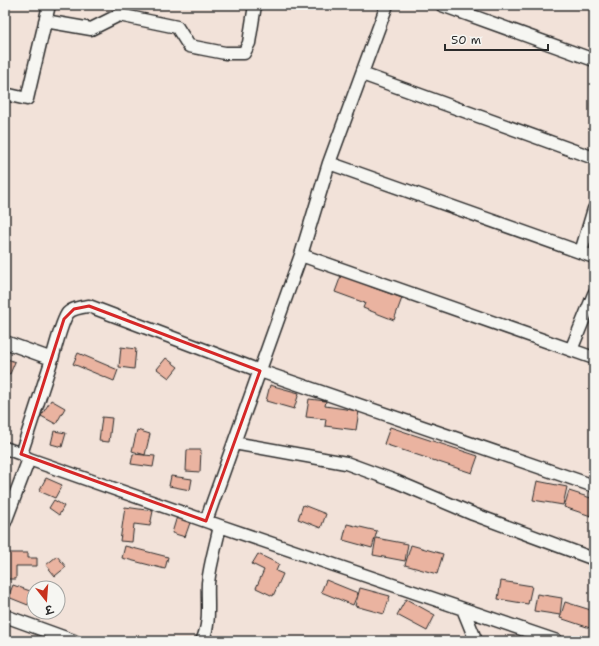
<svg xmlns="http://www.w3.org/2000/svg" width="599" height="646" font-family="'Shantell Sans','Playpen Sans Deva',sans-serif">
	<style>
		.building { fill: #eab3a0; stroke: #2b2b2b }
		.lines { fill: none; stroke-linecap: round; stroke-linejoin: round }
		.street-casing { stroke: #2b2b2b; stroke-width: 15 }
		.street { stroke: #f6f6f2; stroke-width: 12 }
		.marked { fill: none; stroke: #d62828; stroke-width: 3; stroke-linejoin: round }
	</style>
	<rect width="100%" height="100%" fill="#f2e2d9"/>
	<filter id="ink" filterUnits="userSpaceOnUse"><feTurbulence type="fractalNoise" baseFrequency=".025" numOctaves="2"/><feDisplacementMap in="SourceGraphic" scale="8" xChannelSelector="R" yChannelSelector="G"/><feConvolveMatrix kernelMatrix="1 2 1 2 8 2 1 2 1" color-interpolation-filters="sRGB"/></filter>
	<g filter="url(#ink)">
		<path class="building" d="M342,273l28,10 -1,3 33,12 -8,22 -31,-12 2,-5 -30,-11z
			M121,347l15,2 -2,20 -15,-2z
			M78,353l40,17 -4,11 -41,-17z
			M5,358l10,4 -5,12 -5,-2z
			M166,358l12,9 -9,11 -12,-9z
			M270,385l29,8 -5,16 -28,-8z
			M309,399l17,2 -1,5 34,5 -3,19 -31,-4 1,-7 -20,-2z
			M51,400l14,8 -9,16 -15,-8z
			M102,417l10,1 -3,24 -10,-1z
			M390,427l88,29 -6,17 -88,-29z
			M137,430l13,4 -5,21 -13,-4z
			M54,431l12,2 -4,14 -11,-3z
			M187,450h14l-1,22 -14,-1z
			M133,454l22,2 -2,11 -22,-3z
			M171,476l21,3 -2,11 -21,-4z
			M46,478l16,7 -7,13 -16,-7z
			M537,481l30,6 -4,18 -30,-5z
			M569,491l25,8v18l-30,-10z
			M54,500l10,6 -5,9 -10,-7z
			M303,505l23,9 -5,14 -23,-9z
			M125,507l28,4 -3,15 -16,-2 -2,18 -12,-1z
			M178,513l14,4 -7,20 -13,-4z
			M347,524l30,7 -5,17 -29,-8z
			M376,538l32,6 -3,17 -32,-6z
			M411,545l32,9 -6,20 -32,-9z
			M125,546l43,11 -3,12 -43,-11z
			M5,553h23v5h9v8h-21v13h-11z
			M258,554l21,10 -3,7 7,3 -10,22 -17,-8 8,-18 -12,-6z
			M57,556l9,11 -11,9 -9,-11z
			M326,580l32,13 -5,12 -32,-13z
			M501,581l31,5 -4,18 -30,-5z
			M13,585l20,7 -5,13 -20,-8z
			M360,588l30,8 -6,18 -29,-8z
			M537,594l25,4 -2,17 -26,-4z
			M406,599l29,16 -8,16 -30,-16z
			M565,602l29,9v14l-1,4 -33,-11z"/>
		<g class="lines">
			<g class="street-casing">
				<path id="street" d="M442,5l152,55
					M45,21l46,8 28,-14 58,12 12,19 36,7h19l5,-10 6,-38
					M362,74l232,84
					M5,94l22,5 22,-94
					M329,163l265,94
					M581,252l13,-43
					M301,255l293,103
					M5,342l47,17c3,-10 10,-39 16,-46 5,-5 14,-6 21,-7l171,65 334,115
					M571,350l23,-56
					M234,443l112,20 49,18 78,33 121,45
					M5,448l16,6 8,5 191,67 337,115
					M21,454l31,-95
					M206,521l95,-266 28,-92 58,-158
					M5,522l24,-63
					M463,609l13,32
					M5,616l69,25
					M202,641c9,-18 5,-38 6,-58 2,-19 8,-38 12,-57"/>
			</g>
			<use href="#street" class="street"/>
		</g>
	</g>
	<path class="marked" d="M89,306l171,65 -54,150 -185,-67 43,-135 10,-10z"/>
	<rect width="599" height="646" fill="none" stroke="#f6f6f2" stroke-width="20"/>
	<rect x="10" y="10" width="579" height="626" fill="none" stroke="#2b2b2b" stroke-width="1.5" filter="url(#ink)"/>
	<g transform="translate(46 600) rotate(163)"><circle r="19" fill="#f6f6f2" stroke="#a5a5a2"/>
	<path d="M0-3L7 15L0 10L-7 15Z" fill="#c8321e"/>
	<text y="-6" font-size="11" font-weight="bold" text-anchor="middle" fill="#2b2b2b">उ</text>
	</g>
	<path d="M445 44v6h103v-6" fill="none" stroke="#2b2b2b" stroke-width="2"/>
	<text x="451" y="44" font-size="12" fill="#2b2b2b" stroke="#f6f6f2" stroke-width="3" paint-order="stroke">50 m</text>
</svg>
